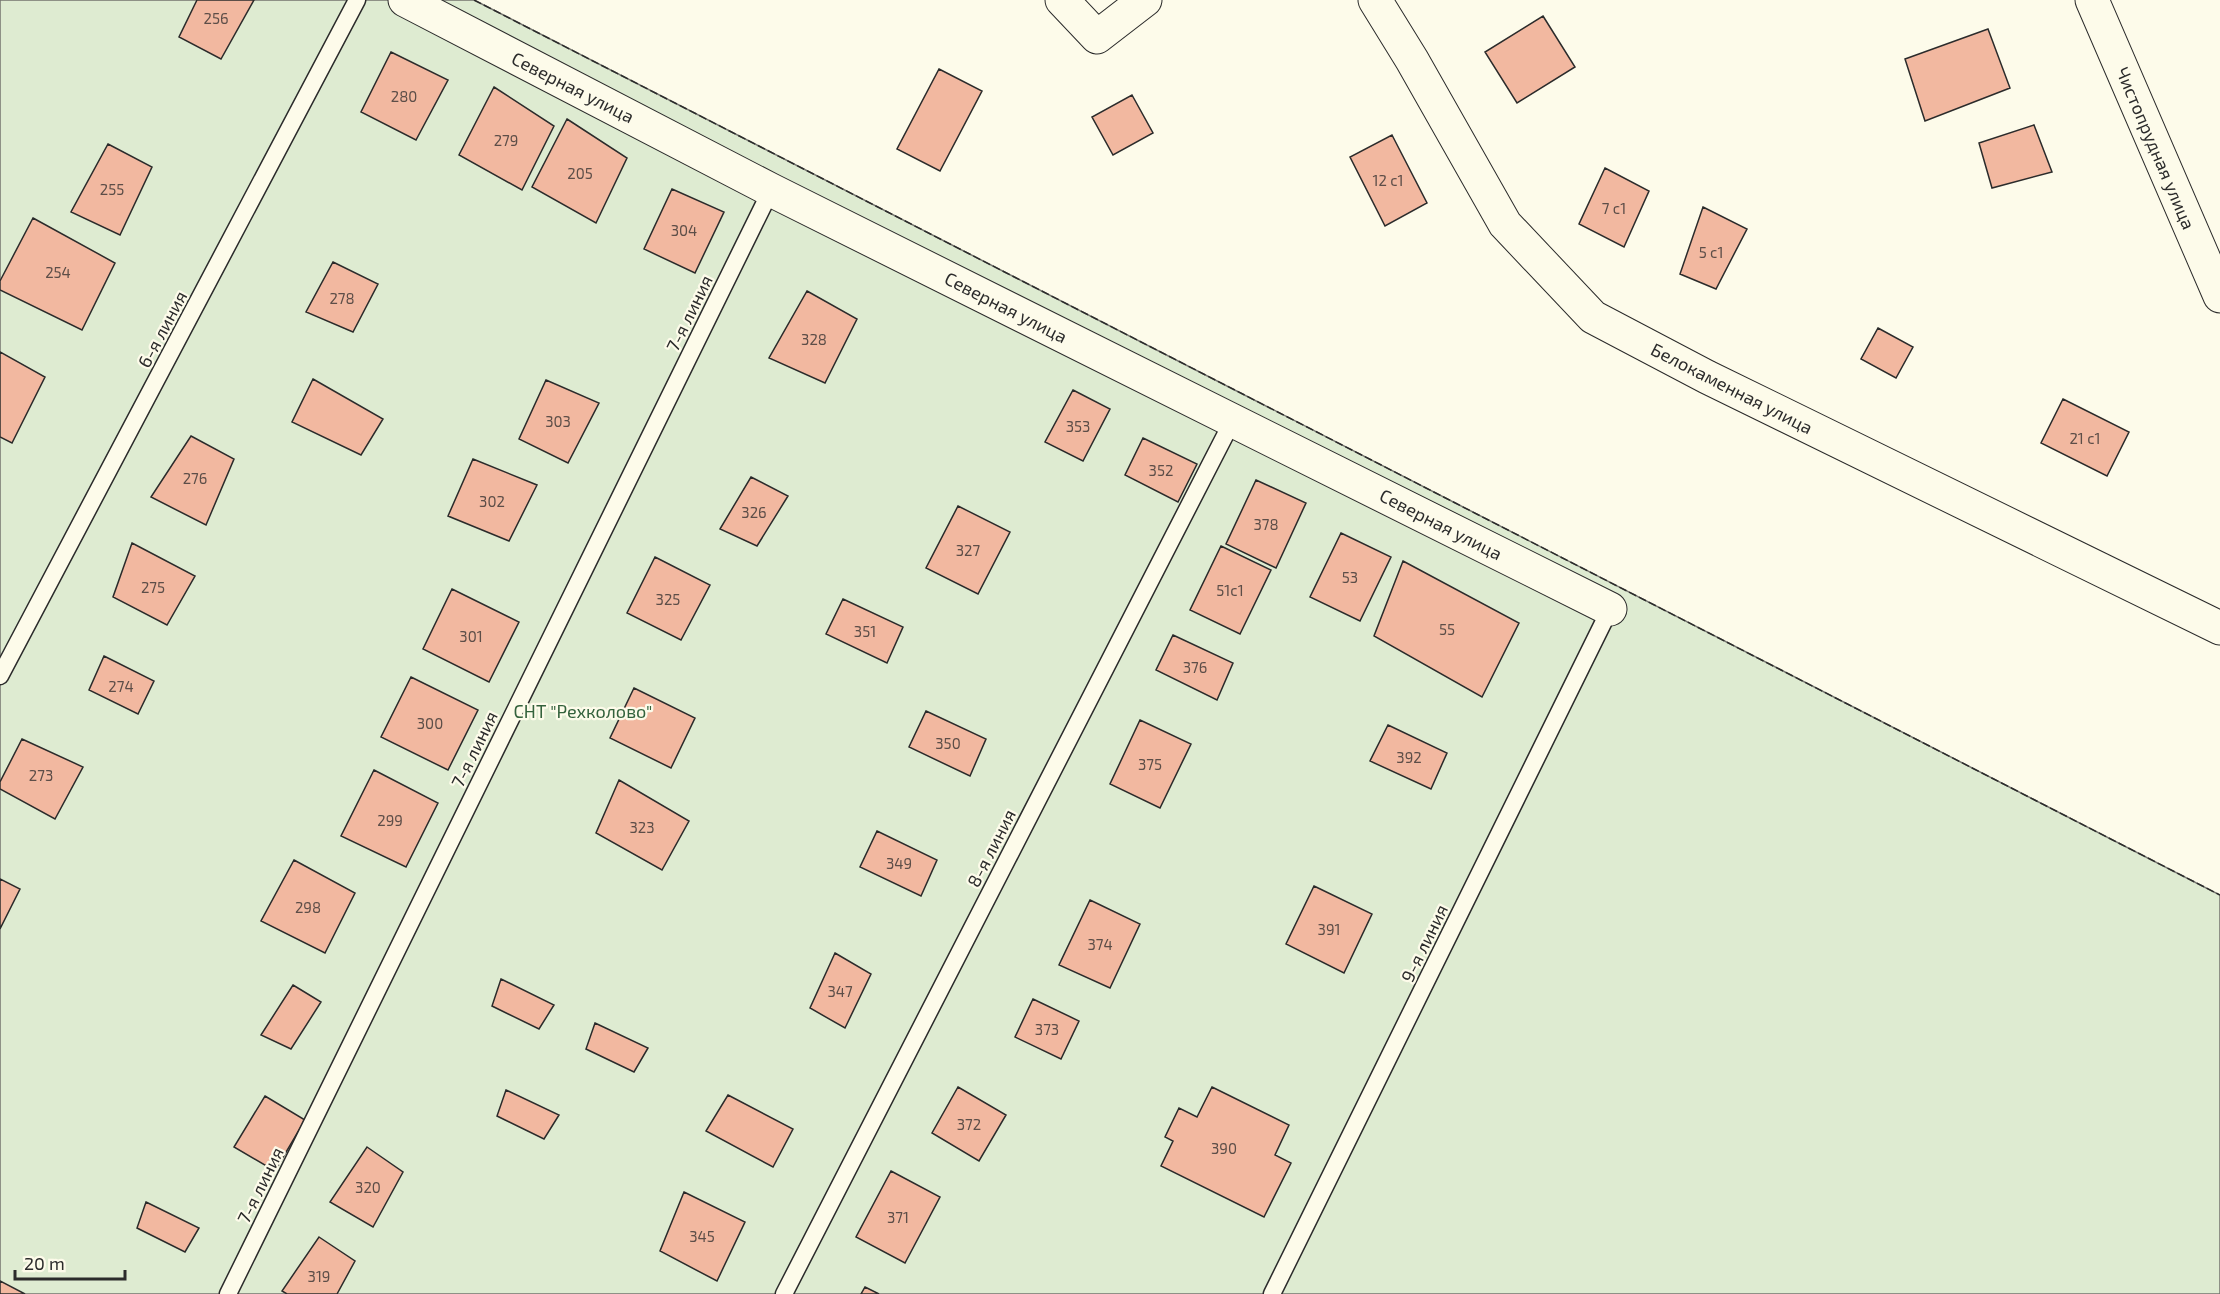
<svg xmlns="http://www.w3.org/2000/svg" width="2220" height="1294" font-family="'Exo 2',sans-serif">
	<style>
		.green { fill: #deebd1; stroke: #74746e; stroke-width: 1.5 }
		.building { fill: #f2b8a0; stroke: #2b2b2b; stroke-width: 1.5 }
		.lines { fill: none; stroke-linecap: round; stroke-linejoin: round }
		.service-casing { stroke: #2b2b2b; stroke-width: 19 }
		.minor-casing { stroke: #2b2b2b; stroke-width: 35 }
		.service { stroke: #fdfbea; stroke-width: 16 }
		.minor { stroke: #fdfbea; stroke-width: 33 }
		.fence { stroke: #2b2b2b; stroke-width: 1.5; stroke-dasharray: 8 3; stroke-linecap: butt }
		.labels { text-anchor: middle; dominant-baseline: central; stroke-width: 4.5; stroke-linejoin: round; paint-order: stroke }
		.number-label { font-size: 15px; fill: #5d4e48 }
		.street-label { font-size: 18px; fill: #2b2b2b; stroke: #fdfbea }
		.park-label { font-size: 18px; fill: #34623c; stroke: #fdfbea }
	</style>
	<rect width="100%" height="100%" fill="#fdfbea"/>
	<path class="green" d="M0,0h474l1746,895v399h-2220z"/>
	<path class="building" d="M197,0h57l-33,59 -42,-22z
		M1543,16l32,51 -58,36 -32,-51z
		M1988,29l22,59 -85,33 -20,-62z
		M391,52l57,28 -32,60 -55,-28z
		M939,69l43,22 -42,80 -43,-22z
		M494,87l60,39 -32,64 -63,-35z
		M1132,95l21,38 -40,22 -21,-38z
		M567,119l60,39 -31,65 -64,-36z
		M2034,125l18,47 -60,16 -13,-45z
		M1392,135l35,68 -42,23 -35,-69z
		M108,144l44,23 -32,68 -49,-23z
		M1605,168l44,23 -25,56 -45,-23z
		M672,189l52,23 -29,61 -51,-24z
		M1703,207l44,22 -31,60 -36,-15z
		M33,218l82,45 -33,67 -82,-40v-9z
		M333,262l45,22 -25,48 -47,-20z
		M807,291l50,28 -32,64 -56,-25z
		M1878,328l35,19 -17,31 -35,-19z
		M0,352l45,25 -33,66 -12,-6z
		M313,379l70,40 -22,36 -69,-33z
		M546,380l53,23 -31,60 -49,-24z
		M1073,390l37,19 -27,52 -38,-19z
		M2063,399l66,33 -22,44 -66,-33z
		M191,436l43,23 -28,66 -55,-28z
		M1143,438l54,26 -19,38 -53,-27z
		M473,459l64,26 -28,56 -61,-25z
		M751,477l37,19 -31,50 -37,-17z
		M1256,480l50,23 -30,65 -50,-24z
		M958,506l52,26 -32,62 -52,-26z
		M1341,533l50,24 -31,64 -50,-24z
		M132,543l63,33 -28,49 -54,-28z
		M1221,546l50,24 -31,64 -50,-24z
		M655,557l55,28 -29,55 -54,-27z
		M1403,561l116,62 -37,74 -108,-61z
		M452,589l67,33 -30,60 -66,-33z
		M843,599l60,28 -16,36 -61,-29z
		M1173,635l60,28 -16,37 -61,-30z
		M104,656l50,25 -16,33 -49,-24z
		M411,677l67,33 -30,60 -67,-33z
		M634,688l61,30 -24,50 -61,-30z
		M926,711l60,28 -16,37 -61,-29z
		M1140,720l51,24 -31,64 -50,-24z
		M1388,725l59,28 -16,36 -61,-28z
		M22,739l61,28 -28,52 -55,-30v-7z
		M374,770l64,33 -32,64 -65,-31z
		M619,780l70,41 -27,49 -66,-37z
		M877,831l60,29 -16,36 -61,-29z
		M294,860l61,33 -30,60 -64,-32z
		M0,879l20,10 -20,40z
		M1314,886l58,28 -28,59 -58,-29z
		M1090,900l50,24 -30,64 -51,-23z
		M835,953l36,21 -26,54 -35,-20z
		M501,979l53,26 -15,24 -47,-23z
		M293,985l28,17 -30,47 -30,-14z
		M1033,999l46,22 -18,38 -46,-22z
		M595,1023l53,25 -14,24 -48,-23z
		M958,1087l48,28 -27,46 -47,-28z
		M1212,1087l77,38 -14,30 16,8 -27,54 -103,-51 12,-25 -8,-4 14,-29 18,9z
		M506,1090l53,25 -15,24 -47,-23z
		M728,1095l65,34 -20,38 -67,-36z
		M265,1096l40,24 -30,51 -41,-24z
		M367,1147l36,25 -30,55 -43,-25z
		M891,1171l49,26 -35,66 -49,-26z
		M684,1192l61,30 -28,59 -57,-30z
		M146,1202l53,26 -14,24 -48,-24z
		M319,1237l36,24 -18,33h-50l-5,-3z
		M0,1281l25,13h-25z
		M865,1287l14,7h-18z"/>
	<g class="lines">
		<g class="service-casing">
			<path id="service" d="M0,676l357,-676
				M228,1294l543,-1104
				M784,1294l449,-874
				M1272,1294l338,-685"/>
		</g>
		<g class="minor-casing">
			<path id="minor" d="M405,0l366,190 839,419
				M1062,0l35,37 48,-37
				M1375,0l37,60 93,164 88,93 114,60 513,251
				M2092,0l128,296"/>
		</g>
		<use href="#service" class="service"/>
		<use href="#minor" class="minor"/>
		<path class="fence" d="M474,0l1746,895"/>
	</g>
	<g class="labels">
		<g class="number-label">
			<text x="216" y="18">256</text>
			<text x="404" y="96">280</text>
			<text x="506" y="140">279</text>
			<text x="580" y="173">205</text>
			<text x="1388" y="180">12 с1</text>
			<text x="112" y="189">255</text>
			<text x="1614" y="208">7 с1</text>
			<text x="684" y="230">304</text>
			<text x="1711" y="252">5 с1</text>
			<text x="58" y="272">254</text>
			<text x="342" y="298">278</text>
			<text x="814" y="339">328</text>
			<text x="558" y="421">303</text>
			<text x="1078" y="426">353</text>
			<text x="2085" y="438">21 с1</text>
			<text x="1161" y="470">352</text>
			<text x="195" y="478">276</text>
			<text x="492" y="501">302</text>
			<text x="754" y="512">326</text>
			<text x="1266" y="524">378</text>
			<text x="968" y="550">327</text>
			<text x="1350" y="577">53</text>
			<text x="153" y="587">275</text>
			<text x="1230" y="590">51с1</text>
			<text x="668" y="599">325</text>
			<text x="1447" y="629">55</text>
			<text x="865" y="631">351</text>
			<text x="471" y="636">301</text>
			<text x="1195" y="667">376</text>
			<text x="121" y="686">274</text>
			<text x="430" y="723">300</text>
			<text x="948" y="743">350</text>
			<text x="1409" y="757">392</text>
			<text x="1150" y="764">375</text>
			<text x="41" y="775">273</text>
			<text x="390" y="820">299</text>
			<text x="642" y="827">323</text>
			<text x="899" y="863">349</text>
			<text x="308" y="907">298</text>
			<text x="1329" y="929">391</text>
			<text x="1100" y="944">374</text>
			<text x="840" y="991">347</text>
			<text x="1047" y="1029">373</text>
			<text x="969" y="1124">372</text>
			<text x="1224" y="1148">390</text>
			<text x="368" y="1187">320</text>
			<text x="898" y="1217">371</text>
			<text x="702" y="1236">345</text>
			<text x="319" y="1276">319</text>
		</g>
		<g class="street-label">
			<text transform="translate(573 87) rotate(27)">Северная улица</text>
			<text transform="translate(2156 148) rotate(67)">Чистопрудная улица</text>
			<text transform="translate(1006 307) rotate(27)">Северная улица</text>
			<text transform="translate(689 313) rotate(-64)">7-я линия</text>
			<text transform="translate(162 329) rotate(-62)">6-я линия</text>
			<text transform="translate(1732 388) rotate(27)">Белокаменная улица</text>
			<text transform="translate(1441 524) rotate(27)">Северная улица</text>
			<text transform="translate(474 749) rotate(-64)">7-я линия</text>
			<text transform="translate(991 848) rotate(-63)">8-я линия</text>
			<text transform="translate(1424 943) rotate(-64)">9-я линия</text>
			<text transform="translate(260 1185) rotate(-64)">7-я линия</text>
		</g>
		<g class="park-label">
			<text x="583" y="711">СНТ "Рехколово"</text>
		</g>
	</g>
	<path d="M15 1270v9h110v-9" fill="none" stroke="#2b2b2b" stroke-width="3"/>
	<text x="24" y="1270" font-size="18" fill="#2b2b2b" stroke="#fdfbea" stroke-width="4.5" paint-order="stroke">20 m</text>
</svg>
